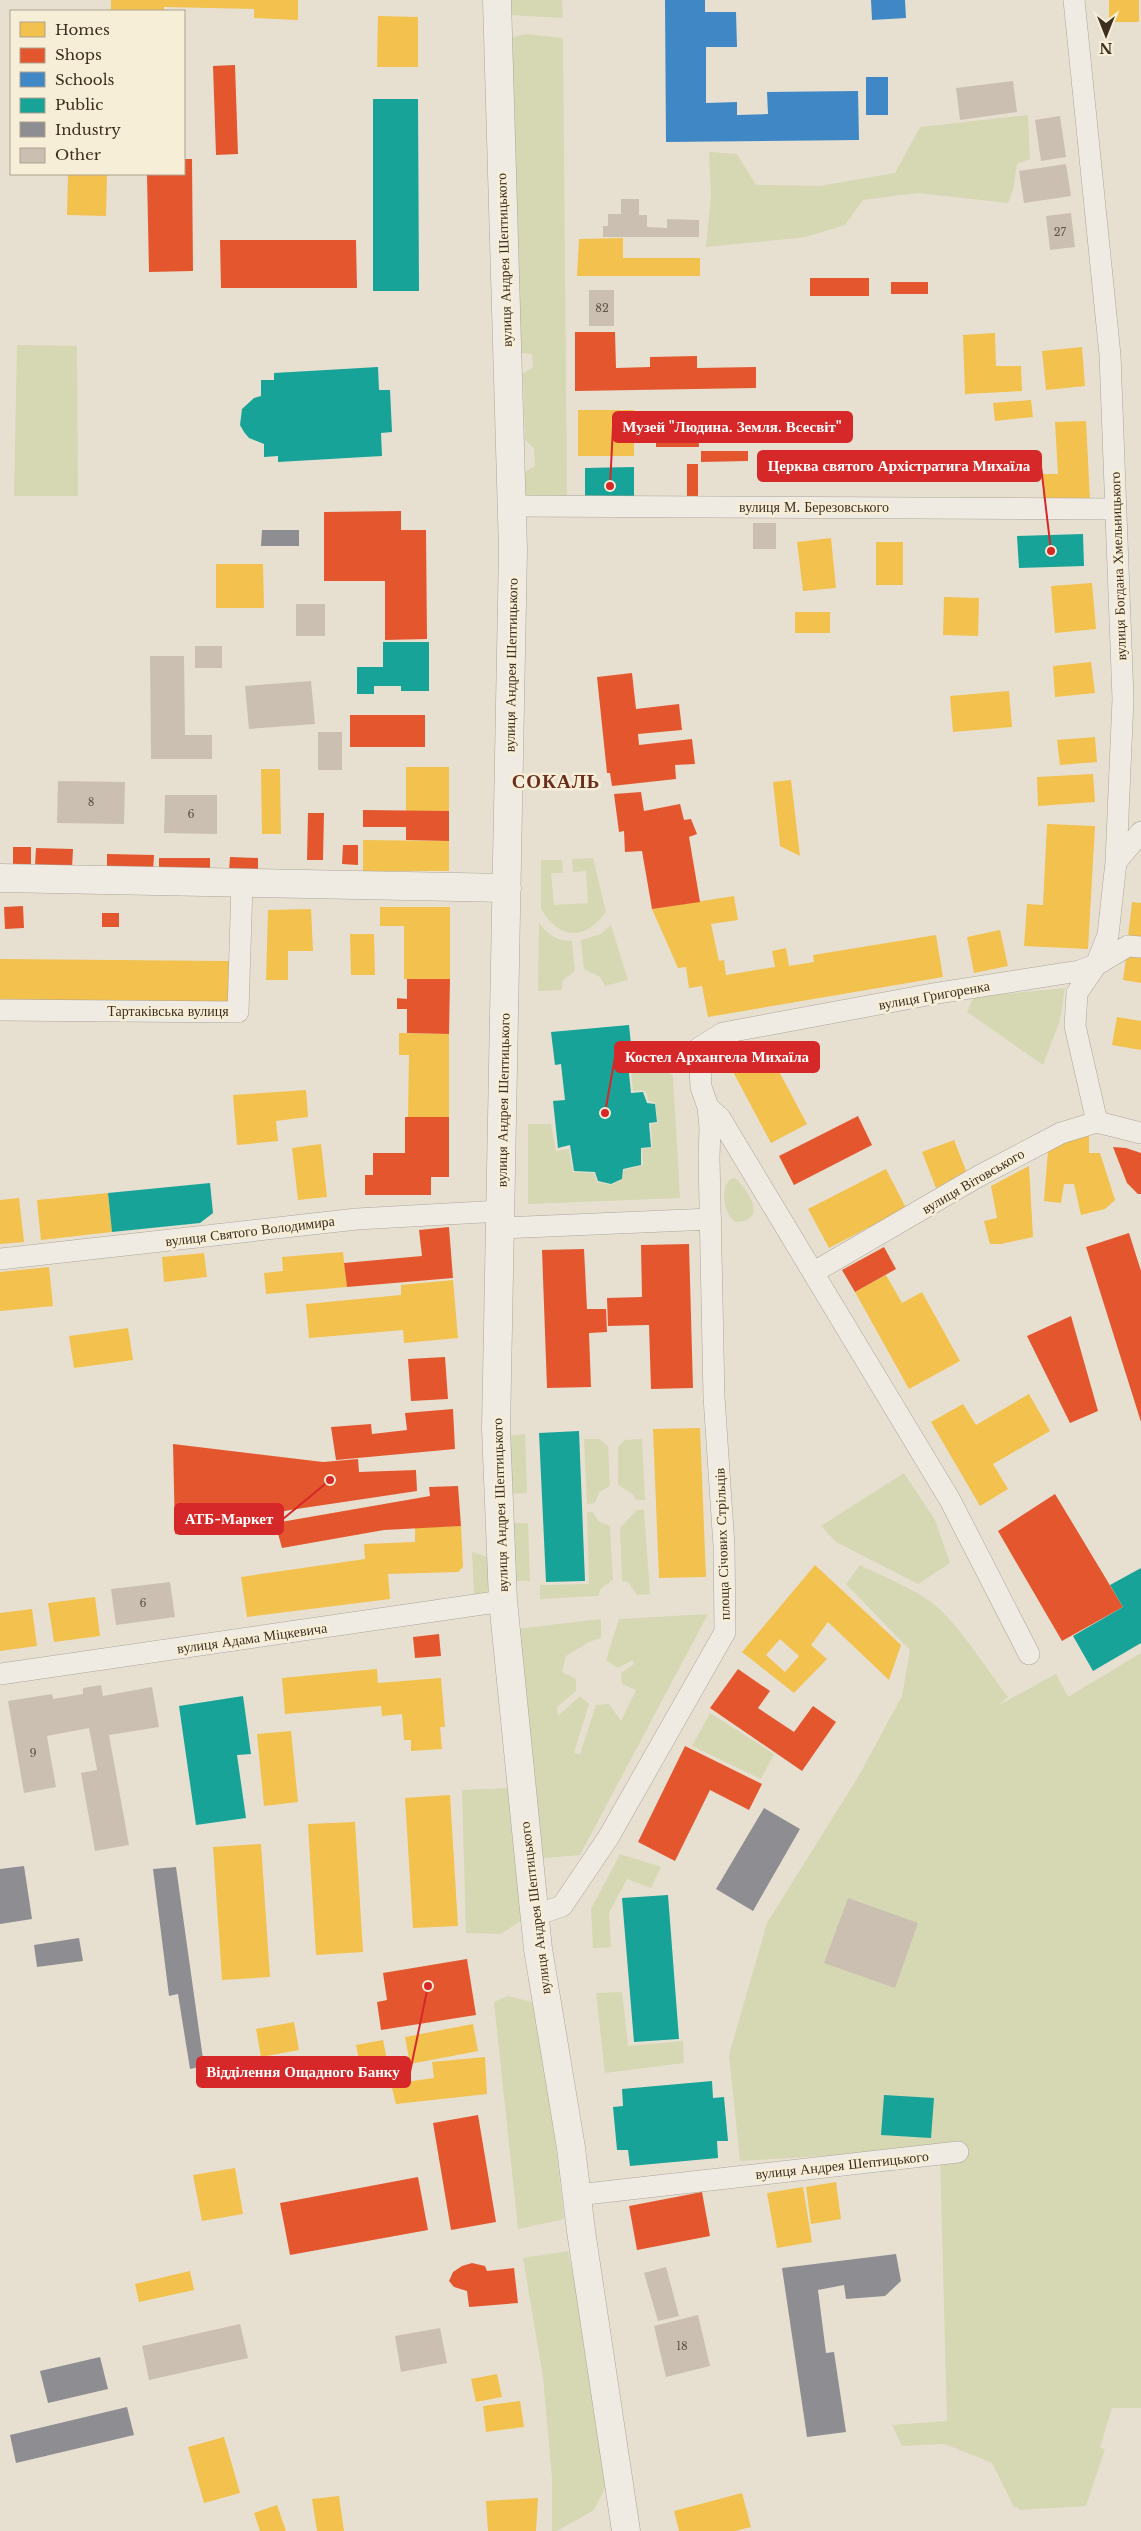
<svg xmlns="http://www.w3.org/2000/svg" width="1141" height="2531" font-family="'Libre Baskerville',serif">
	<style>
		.green { fill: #d6d7b3 }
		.homes { fill: #f2c14e; fill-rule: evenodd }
		.shops { fill: #e4572e }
		.schools { fill: #3f88c5 }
		.public { fill: #17a398 }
		.industry { fill: #8d8d92 }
		.building { fill: #cbbfb2 }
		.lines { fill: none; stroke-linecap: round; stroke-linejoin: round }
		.minor-casing { stroke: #ada599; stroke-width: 22 }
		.tertiary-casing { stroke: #ada599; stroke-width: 29 }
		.minor { stroke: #efebe3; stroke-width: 21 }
		.tertiary { stroke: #efebe3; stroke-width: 28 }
		.labels { text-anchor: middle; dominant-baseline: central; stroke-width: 5; stroke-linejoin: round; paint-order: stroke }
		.number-label { font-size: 11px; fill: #605244 }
		.street-label { font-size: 14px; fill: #3d2e20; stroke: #f7eed8 }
		.district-label { font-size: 19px; font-weight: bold; letter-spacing: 1px; fill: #6b2e1e; stroke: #f7eed8 }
		.leader { fill: none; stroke: #d62828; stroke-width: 2 }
		.callout-dot { fill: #d62828; stroke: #f7eed8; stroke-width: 2 }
		.callout { fill: #d62828; stroke: #d62828; stroke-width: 2 }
		.callout-label { font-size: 15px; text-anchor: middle; font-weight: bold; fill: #fff }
	</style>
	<rect width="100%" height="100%" fill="#e7e0d1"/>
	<path class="green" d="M508,0h54l1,18 -54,-3z
		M526,34l37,4 4,460 -34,2 -9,-5v-23l11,-6 -1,-18 -9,-8 -2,-67 10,-5 -1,-14 -12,-1 -11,-315z
		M1028,115l2,44 -13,5 -4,26 -5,13 -90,-10 -55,7 -18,25 -39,12 -100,10 5,-52 -2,-43 28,2 19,31 64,1 75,-13 25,-46z
		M17,345l60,1 1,150h-64z
		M593,858l13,54c-22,29 -46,28 -65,-3v-49h21l1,13h-12l3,32 34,-2 -2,-32 -13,1 -1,-13z
		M539,923c10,12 17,18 33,18l3,30 -12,9 -1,10 -24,1z
		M611,925l17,55 -23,6 -5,-9 -16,-8 -3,-29 20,-6z
		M1065,988l-5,32 -17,45 -76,-53 7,-15z
		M639,1049l34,27 7,122 -152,6v-80h23l5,27 13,-2 4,23 21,1 3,9 14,3 11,-5 2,-10 19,-5 -1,-16 10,-2 -1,-23 7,-1 -3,-21 -7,-1 -1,-7 -4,-4 -10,1 -3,-35 4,-1v-5z
		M735,1178c15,14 33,43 0,44 -11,-9 -15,-31 -6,-42z
		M525,1434l2,59 -19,1 -2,-58z
		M584,1439h15l9,7 2,40 -11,6 -4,11 -8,1z
		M642,1439l3,61h-9l-3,-6 -15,-9v-38l7,-7z
		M904,1473l31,47 15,43 -32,21 -82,-42 -15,-16z
		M637,1510h7l6,84 -13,1 -9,-13 -6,-1 -2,-53z
		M587,1512h6l5,9 12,5 3,54 -12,8 -3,8 -58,3v-14l49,-1z
		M509,1523h19l2,58h-19z
		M472,1552l22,7 -1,32 -19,5z
		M860,1565c24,12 50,22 71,37 25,18 57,69 77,95l-9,8 57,-31 12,23 73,-44v755h-29l-12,40 5,1 -19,57 -67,4 -2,-3h-3l-22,-44 -47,-19 -43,2 -10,-21 55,-4 -7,-268h-67l-133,8 -11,-106 38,-132 91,-146 44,-81 8,-46 -64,-66z
		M708,1614l-128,241 -44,4 -20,-230 85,-10v19l-12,4 -23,14 -4,16 14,7v12l-19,16 1,9 22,-20 9,8 -15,49 6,1 16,-49 13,-1 12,17 15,-31 -14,-6 -1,-11 13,-9 -1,-4 -15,8 -12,-8 13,-41z
		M710,1713l64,41 -13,25 -69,-33z
		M511,1788l11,132 -21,14 -35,-1 -4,-143z
		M620,1854l41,13 -10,21 -24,-9 -18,34 2,34 -18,1 -2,-39z
		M622,1992l6,54 55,-5 1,22 -79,10 -9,-80z
		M508,1996l24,6 20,110 12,107 -46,10 -24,-227z
		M568,2251l27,130 12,103 -13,26 -37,21h-5v-53l-9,-101 -20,-119z"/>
	<path class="homes" d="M111,0h187v20l-44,-2v-9l-90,-2v4h-53z
		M1109,0h30v22h-30z
		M378,16l40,1v50h-41z
		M68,174h39l-1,42 -39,-1z
		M623,238v20h77v18h-123l2,-37z
		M995,333l1,33h25l1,25 -57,3 -2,-59z
		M1082,347l3,39 -39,4 -4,-39z
		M1031,400l2,17 -38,4 -2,-18z
		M578,410h56v46h-56z
		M1086,421l4,79 -47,2v-28h15l-3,-52z
		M831,538l5,50 -33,3 -6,-49z
		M876,542h27v43h-27z
		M216,564h47l1,44h-48z
		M1092,583l4,46 -41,4 -4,-47z
		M944,597l35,1 -1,38 -35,-1z
		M795,612h35v21h-35z
		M1091,662l4,31 -40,4 -2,-31z
		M1009,691l3,36 -59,5 -3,-36z
		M1095,737l2,25 -37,3 -3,-25z
		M406,767h43v44h-43z
		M261,769h19l1,65h-19z
		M1093,774l2,28 -57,4 -1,-29z
		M791,780l9,76 -20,-10 -7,-64z
		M1047,824l48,2 -7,123 -64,-3 3,-42 16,1z
		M363,840l86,1v30h-86z
		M734,896l4,24 -27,4 8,37 5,-1 2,15 49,-8 -3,-16 14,-3 3,18 25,-4 -1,-7 123,-20 7,42 -235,40 -6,-31 -13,2 -3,-21 -8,1 -26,-59z
		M1132,902l9,1v36l-13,-2z
		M380,907h70v72h-46v-53h-24z
		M311,909l2,42h-25v29h-22l2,-70z
		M1000,930l8,36 -34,7 -7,-36z
		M350,934h24l1,41h-24z
		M1127,951l14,2v30l-18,-3z
		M0,959l229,2v43l-229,-1z
		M1117,1017l24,4v29l-29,-5z
		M399,1033l50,1v83h-41l1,-62h-10z
		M767,1049l40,75 -36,19 -40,-75z
		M306,1090l2,27 -32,4 2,20 -41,4 -4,-50z
		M1089,1130v23h11l15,47 -10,9 -24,6 -7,-31h-10l-3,19 -17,-2 4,-51z
		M954,1140l14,36 -32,12 -14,-36z
		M321,1144l6,53 -29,3 -6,-52z
		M1029,1166l4,71 -32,7h-11l-6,-23 13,-3 -6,-32z
		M886,1169l20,39 -77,40 -21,-39z
		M108,1193l4,39 -71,8 -4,-40z
		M19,1198l5,44 -24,2v-44z
		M343,1252l4,35 -81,7 -2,-21 19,-2 -1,-14z
		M204,1253l3,24 -43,5 -2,-25z
		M49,1267l4,39 -53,5v-39z
		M886,1275l16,28 20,-11 38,69 -51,28 -54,-97z
		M453,1280l5,58 -54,5 -1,-13 -94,8 -3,-34 95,-9v-10z
		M128,1328l5,32 -59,8 -5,-32z
		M1029,1394l21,37 -57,33 15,25 -28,17 -49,-84 32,-18 13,21z
		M700,1428l6,149 -47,1 -6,-149z
		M461,1526l2,41 -5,5 -70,2 2,25 -143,18 -6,-40 124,-18 -1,-15 51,-2v-15z
		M815,1565l86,80 -12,35 -61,-58 -17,23 16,14 -33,34 -52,-41zM780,1639l19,17 -14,16 -19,-17z
		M95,1597l5,39 -46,6 -6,-39z
		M32,1609l5,37 -37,5v-38z
		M377,1669l1,14 63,-5 4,49h-5l2,22 -31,2v-11h-7l-2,-26 -20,2 -1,-10 -96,8 -3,-36z
		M291,1731l7,71 -34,4 -7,-72z
		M450,1795l8,131 -45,2 -8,-130z
		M355,1822l8,130 -47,3 -8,-131z
		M261,1844l9,133 -48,3 -9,-133z
		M294,2022l5,28 -38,7 -5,-28z
		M473,2024l5,27 -68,13 -5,-27z
		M383,2040l5,25 -27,5 -5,-25z
		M485,2057l2,37 -91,10 -5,-20 43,-6 -2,-16z
		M235,2168l8,46 -41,7 -9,-46z
		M836,2182l5,37 -30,5 -5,-37z
		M803,2187l9,55 -35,6 -10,-55z
		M190,2271l4,19 -55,12 -4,-18z
		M497,2374l5,23 -26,5 -5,-23z
		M520,2401l4,26 -38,5 -3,-26z
		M224,2437l16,56 -36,10 -16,-56z
		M742,2493l9,34 -16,4h-56l-5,-20z
		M339,2496l5,35h-27l-5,-32z
		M538,2498l-2,33h-48l-2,-30z
		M277,2505l9,26h-26l-6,-18z"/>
	<path class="shops" d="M235,65l3,89 -22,1 -3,-89z
		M184,159h8l1,112 -44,1 -2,-98h37z
		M220,240h136l1,48h-136z
		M810,278h59v18h-59z
		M891,282h37v12h-37z
		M575,332h40l1,36 34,-1v-10l47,-1v12l59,-1v21l-181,3z
		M656,428h42l1,19h-43z
		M701,451h47v10l-47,1z
		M687,464h11v33h-11z
		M401,511v19h25l1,109 -42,1v-59h-61v-69z
		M632,673l4,36 43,-5 3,26 -44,4 1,11 53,-6 3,25 -20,1 1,14 -64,7 -2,-13h-3l-10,-96z
		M350,715h75v32h-75z
		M641,792l3,19 36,-7 4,16 7,-1 6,15 -8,3 11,65 -48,7 -10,-58 -17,1 -1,-21 -5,1 -5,-38z
		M363,810l86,1v30l-43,-1v-13h-43z
		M308,813h16l-1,47h-16z
		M343,845h15v20l-16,-1z
		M13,847h18v18h-18z
		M36,848l37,1 -1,19 -37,-2z
		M107,854l47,1 -1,17 -46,-1z
		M230,857l28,1v13h-29z
		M159,858h51v15l-51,-1z
		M23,906l1,22 -19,1 -1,-22z
		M102,913h17v14h-17z
		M407,979h43l-1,55 -42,-1v-24h-10v-11l10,1z
		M858,1116l14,29 -78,40 -15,-29z
		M405,1117h44v60h-18v18h-66v-20h8v-22h32z
		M1113,1147l13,1 15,5v41h-3l-11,-11z
		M449,1227l4,51 -106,9 -3,-24 78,-7 -3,-26z
		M1129,1233l12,38v151l-55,-175z
		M689,1244l4,144 -42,1 -2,-64 -41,1 -1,-28 35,-1 -1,-52z
		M884,1247l12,22 -41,23 -13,-22z
		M584,1249l3,60h19l1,23 -18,1 2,54 -44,1 -5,-138z
		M1071,1316l27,95 -28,12 -43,-87z
		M445,1357l3,42 -37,2 -3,-42z
		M453,1409l2,40 -119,11 -5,-33 40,-3 1,10 35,-4 -2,-17z
		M173,1444l150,18 35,-3 1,13 57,-2 1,21 -127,19 -115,24z
		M458,1486l3,40 -77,4 -102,18 -7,-25 155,-27 -1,-9z
		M1055,1494l68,113 -61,34 -64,-110z
		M439,1634l2,22 -26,2 -2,-21z
		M738,1669l32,22 -12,17 36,24 19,-26 23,16 -34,49 -92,-63z
		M685,1746l77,38 -13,26 -39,-20 -35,71 -37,-19z
		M467,1959l9,56 -95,15 -4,-28 10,-2 -4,-27z
		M478,2115l18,107 -45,8 -18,-107z
		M418,2177l10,53 -138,25 -10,-52z
		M702,2192l8,44 -73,14 -8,-44z
		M472,2263l13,3 2,5 27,-3 4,35 -49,4 -2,-16 -13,-4 -5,-6 4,-9 9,-6z"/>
	<path class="schools" d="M665,0h40v12h31l1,35h-31v56l31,-1v13l31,-1 -1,-22 91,-1 1,49 -193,2z
		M871,0h34l1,18 -34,2z
		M866,77h22v38h-22z"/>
	<path class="public" d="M373,99h45l1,192h-46z
		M378,367l1,23h11l2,42 -11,1 1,23 -104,6v-6l-14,1v-13l-15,-6 -5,-6 -4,-7 2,-16 12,-11 7,-2v-16h13v-7z
		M634,467v34l-49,1v-34z
		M1083,534l1,32 -65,2 -2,-32z
		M383,642h46v49h-28v-5h-27v8h-17v-27h26z
		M629,1025l3,29h-5l4,39 12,-1 4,11 8,1 2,18 -8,1 2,24 -10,1v17l-18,4 -1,10 -11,5 -13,-3 -3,-9 -21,-1 -4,-26 -12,3 -5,-47 12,-1 -4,-36 -6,1 -4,-33z
		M210,1183l3,30 -13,10 -88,9 -4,-39z
		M579,1431l6,150 -39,1 -7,-149z
		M1141,1568v75l-48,28 -20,-35 50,-29 -13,-22z
		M243,1696l8,58 -14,1 9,63 -50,7 -17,-119z
		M668,1895l11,144 -45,3 -12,-144z
		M712,2081l1,17 11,-1 4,44h-11l1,17 -88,8 -2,-16h-11l-4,-43 10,-1 -1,-17z
		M884,2095l50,3 -3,40 -50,-3z"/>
	<path class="industry" d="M262,530h37v16h-38z
		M764,1808l36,21 -47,82 -37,-22z
		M24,1866l8,53 -32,5v-55z
		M176,1867l28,199 -14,3 -12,-75 -9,2 -16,-127z
		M79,1938l4,23 -46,6 -3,-22z
		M896,2254l5,27 -16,15 -39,3 -2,-14 -26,5 8,63 8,-1 12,80 -39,5 -25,-169z
		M100,2357l8,32 -60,14 -8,-32z
		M127,2407l7,28 -118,28 -6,-28z"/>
	<path class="building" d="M1013,81l4,31 -57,8 -4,-32z
		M1060,116l6,41 -25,4 -6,-41z
		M1066,164l5,32 -47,7 -5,-32z
		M621,199h18v16h8v12l20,1v-9l32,1v17h-96v-11h5v-12h13z
		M1071,213l4,34 -25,3 -4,-34z
		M589,290h25v36h-25z
		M753,523h23v26h-23z
		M296,604h29v32h-29z
		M195,646h27v22h-27z
		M150,656h34l1,79h27v24h-61z
		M311,681l4,43 -66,5 -4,-43z
		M318,732h24v38h-24z
		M58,781l67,1 -1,42 -67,-1z
		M165,795h52v39l-53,-1z
		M170,1582l5,35 -59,8 -5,-36z
		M101,1685l2,11 49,-9 7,40 -50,8 20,110 -34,6 -14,-78 16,-3 -8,-42 -42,8 9,51 -32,6 -16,-92 44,-7 1,5 30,-5v-6z
		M848,1898l70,25 -23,65 -71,-25z
		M666,2267l13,49 -21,5 -14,-48z
		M698,2315l12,51 -44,11 -12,-51z
		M240,2324l8,34 -99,22 -7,-34z
		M440,2328l7,35 -46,9 -6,-36z"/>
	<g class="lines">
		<g class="minor-casing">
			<path id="minor" d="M1074,0l36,355 13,344 -7,163 -8,73 -12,30 -19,28 -2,33 22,96
				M512,506l604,3
				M1116,862l25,-30
				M0,1010l238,2 4,-127
				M708,1107l12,11 230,382 79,154
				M500,1228l211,-9
				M0,1259l357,-40 144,-8
				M814,1272l165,-96 82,-43 36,-11 44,11
				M0,1674l503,-73
				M534,1916l28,-10 46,-68 117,-206 -1,-86 -10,-149 -5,-240 1,-29 -2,-21 -7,-20 -2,-39 24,-15 215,-40 141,-22 17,-6 32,-19 13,1
				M577,2195l381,-43"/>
		</g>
		<g class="tertiary-casing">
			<path id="tertiary" d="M497,0l16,550 -17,879 7,172 35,348 33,199 10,83 45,300
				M0,878l507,10"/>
		</g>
		<use href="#minor" class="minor"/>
		<use href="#tertiary" class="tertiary"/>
	</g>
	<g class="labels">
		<g class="number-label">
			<text x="1060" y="232">27</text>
			<text x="602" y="308">82</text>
			<text x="91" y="802">8</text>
			<text x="191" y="814">6</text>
			<text x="143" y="1603">6</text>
			<text x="33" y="1753">9</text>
			<text x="682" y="2346">18</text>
		</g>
		<g class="street-label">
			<text transform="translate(504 260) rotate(-92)">вулиця Андрея Шептицького</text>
			<text x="814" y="507">вулиця М. Березовського</text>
			<text transform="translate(1118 566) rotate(-92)">вулиця Богдана Хмельницького</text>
			<text transform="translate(511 665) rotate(-89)">вулиця Андрея Шептицького</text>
			<text transform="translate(934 995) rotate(-10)">вулиця Григоренка</text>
			<text x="168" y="1011">Тартаківська вулиця</text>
			<text transform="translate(503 1100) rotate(-89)">вулиця Андрея Шептицького</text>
			<text transform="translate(973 1181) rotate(-30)">вулиця Вітовського</text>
			<text transform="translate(250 1231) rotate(-7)">вулиця Святого Володимира</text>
			<text transform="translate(500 1505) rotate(-92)">вулиця Андрея Шептицького</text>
			<text transform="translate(722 1544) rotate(-92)">площа Січових Стрільців</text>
			<text transform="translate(252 1638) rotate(-8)">вулиця Адама Міцкевича</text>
			<text transform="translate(535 1908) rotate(-97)">вулиця Андрея Шептицького</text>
			<text transform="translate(842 2165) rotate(-6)">вулиця Андрея Шептицького</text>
		</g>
		<g class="district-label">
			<text x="556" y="781">СОКАЛЬ</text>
		</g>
	</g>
	<path class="leader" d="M610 486L613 427M1051 551L1041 466M605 1113L615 1057M330 1480L283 1519M428 1986L410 2072"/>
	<g class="callout-dot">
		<circle cx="610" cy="486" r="5"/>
		<circle cx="1051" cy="551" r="5"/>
		<circle cx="605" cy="1113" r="5"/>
		<circle cx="330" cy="1480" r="5"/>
		<circle cx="428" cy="1986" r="5"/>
	</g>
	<g class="callout">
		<rect x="613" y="412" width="239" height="30" rx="5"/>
		<rect x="758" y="451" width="283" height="30" rx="5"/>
		<rect x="615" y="1042" width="204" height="30" rx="5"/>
		<rect x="175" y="1504" width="108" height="30" rx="5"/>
		<rect x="197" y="2057" width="213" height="30" rx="5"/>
	</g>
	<g class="callout-label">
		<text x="732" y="432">Музей "Людина. Земля. Всесвіт"</text>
		<text x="899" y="471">Церква святого Архістратига Михаїла</text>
		<text x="717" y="1062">Костел Архангела Михаїла</text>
		<text x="229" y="1524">АТБ-Маркет</text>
		<text x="303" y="2077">Відділення Ощадного Банку</text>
	</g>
	<rect x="10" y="10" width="175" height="165" fill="#f7eed8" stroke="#ada18e"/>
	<rect x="20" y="22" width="25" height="15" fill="#f2c14e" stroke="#ada18e"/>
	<text x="55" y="35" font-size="15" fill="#3d2e20">Homes</text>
	<rect x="20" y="48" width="25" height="15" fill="#e4572e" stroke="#ada18e"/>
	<text x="55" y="60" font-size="15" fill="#3d2e20">Shops</text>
	<rect x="20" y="72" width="25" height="15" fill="#3f88c5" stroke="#ada18e"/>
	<text x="55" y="85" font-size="15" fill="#3d2e20">Schools</text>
	<rect x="20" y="98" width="25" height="15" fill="#17a398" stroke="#ada18e"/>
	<text x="55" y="110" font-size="15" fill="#3d2e20">Public</text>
	<rect x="20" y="122" width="25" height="15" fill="#8d8d92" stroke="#ada18e"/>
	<text x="55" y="135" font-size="15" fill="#3d2e20">Industry</text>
	<rect x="20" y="148" width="25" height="15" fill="#cbbfb2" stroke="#ada18e"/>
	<text x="55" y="160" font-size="15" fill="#3d2e20">Other</text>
	<g transform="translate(1106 35) rotate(180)" stroke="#f7eed8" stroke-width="4" paint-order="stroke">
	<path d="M0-4L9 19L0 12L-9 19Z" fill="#3d2e20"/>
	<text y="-8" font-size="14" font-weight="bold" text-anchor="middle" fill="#3d2e20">N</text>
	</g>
</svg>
